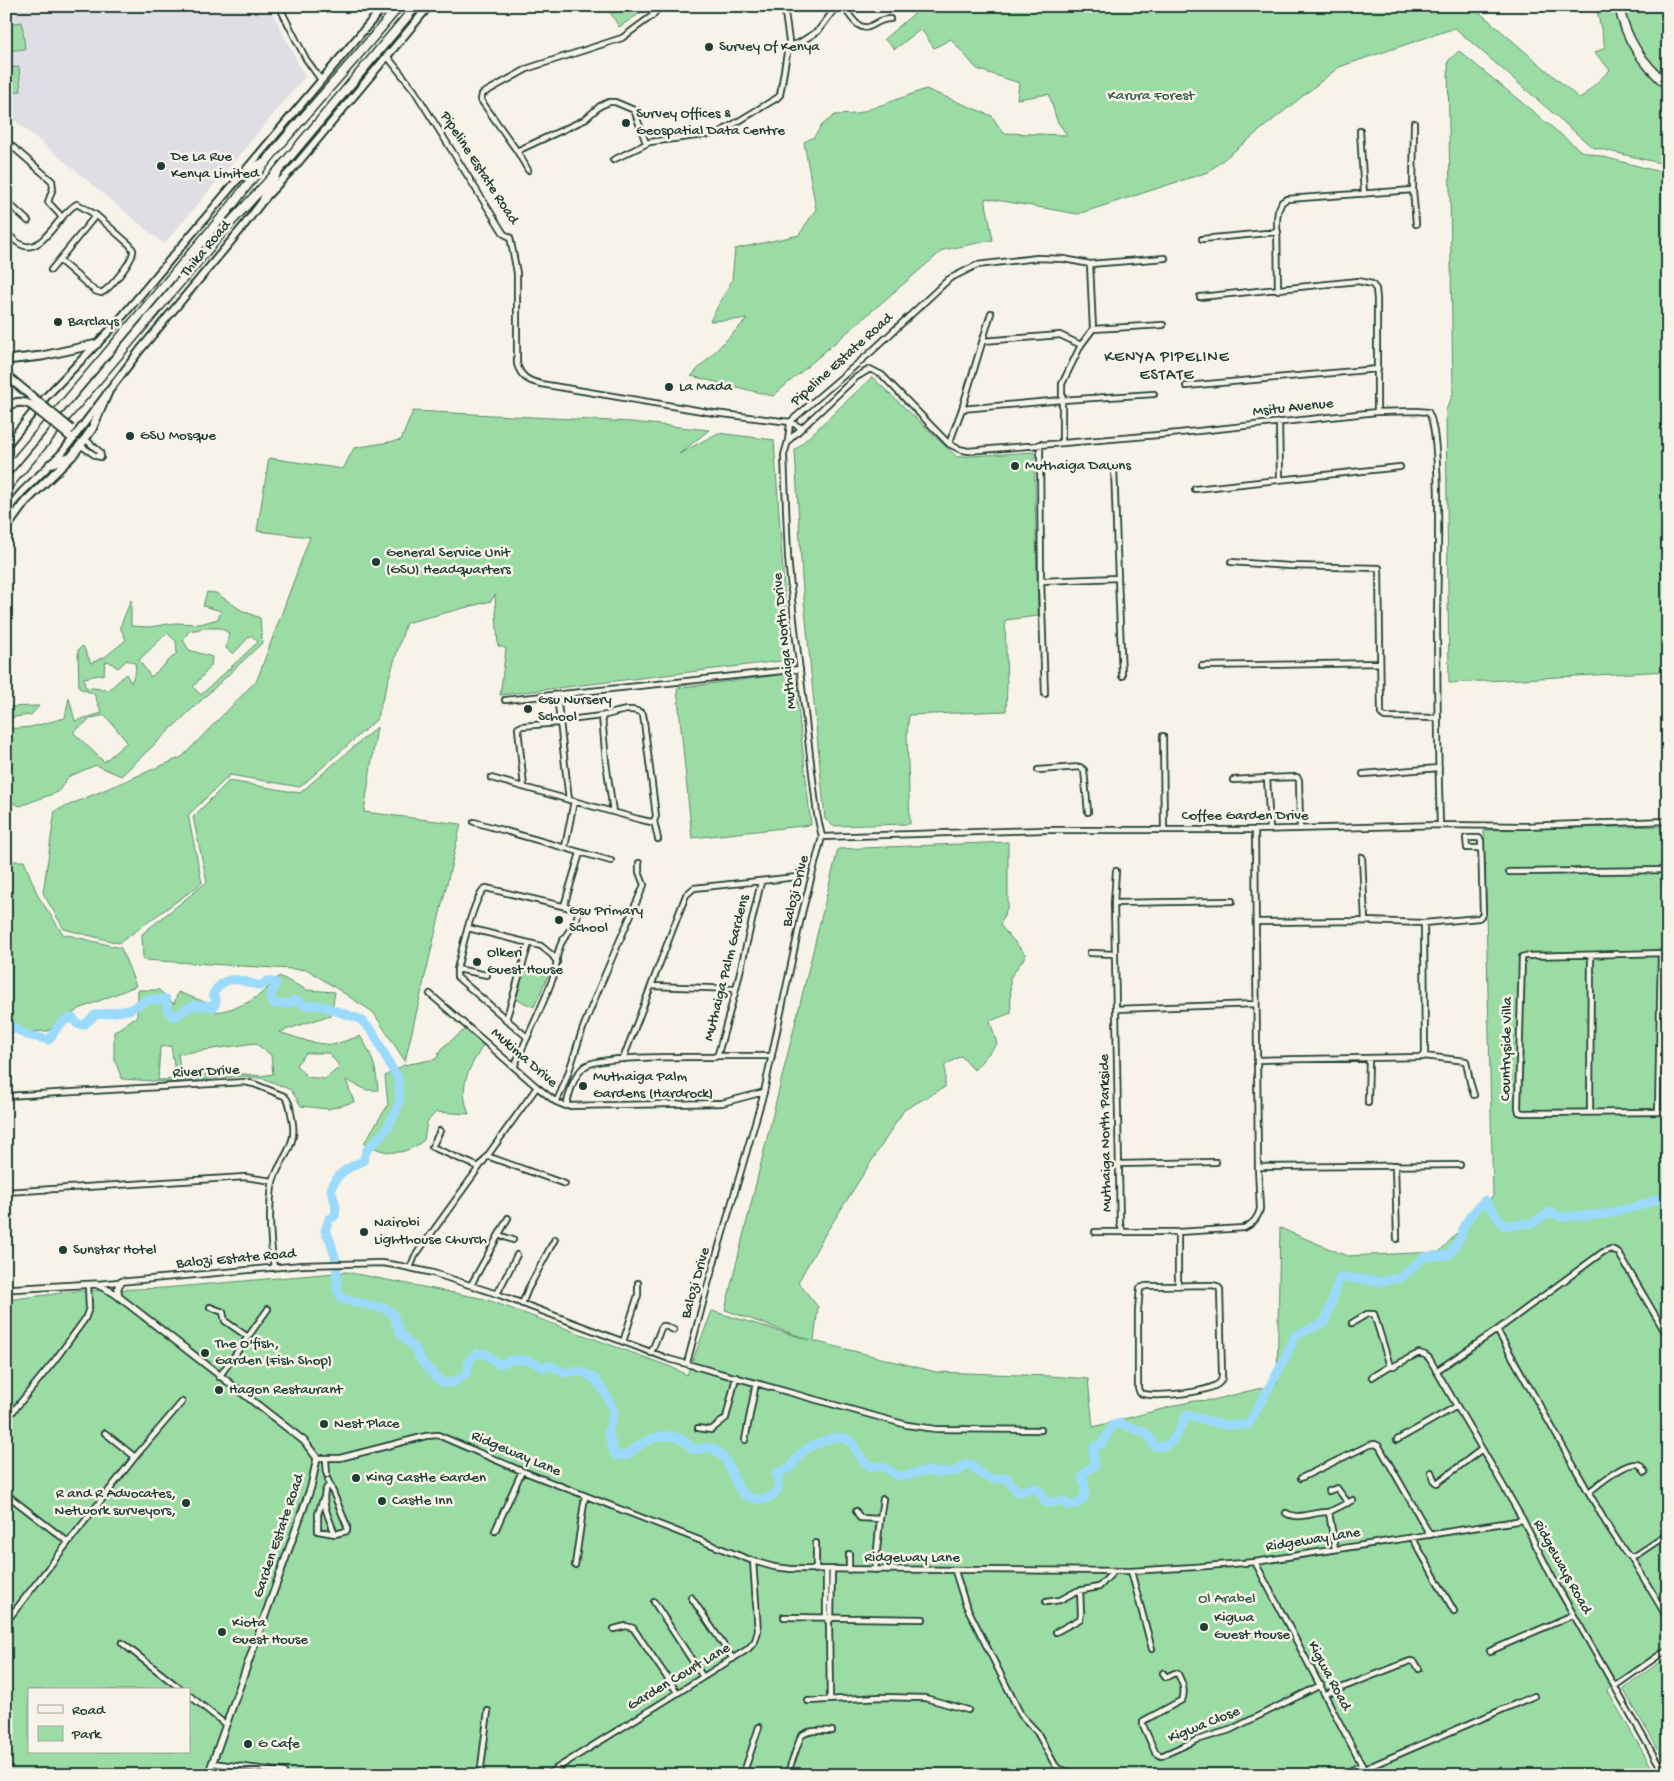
<svg xmlns="http://www.w3.org/2000/svg" width="1674" height="1781" font-family="'Gochi Hand',sans-serif">
	<style>
		.built { fill: #dfdee5 }
		.green { fill: #9bdca5; stroke: #5d8c6c; fill-rule: evenodd }
		.lines { fill: none; stroke-linecap: round; stroke-linejoin: round }
		.river { stroke: #9bdafc; stroke-width: 9 }
		.minor-casing { stroke: #1f3d34; stroke-width: 8 }
		.tertiary-casing { stroke: #1f3d34; stroke-width: 9 }
		.secondary-casing { stroke: #1f3d34; stroke-width: 10 }
		.primary-casing { stroke: #1f3d34; stroke-width: 11 }
		.trunk-casing { stroke: #1f3d34; stroke-width: 11 }
		.minor { stroke: #f7f3e8; stroke-width: 4.5 }
		.tertiary { stroke: #f7f3e8; stroke-width: 5.5 }
		.secondary { stroke: #f7f3e8; stroke-width: 6 }
		.primary { stroke: #f7f3e8; stroke-width: 7 }
		.trunk { stroke: #f7f3e8; stroke-width: 8 }
		.primary-bridge-casing { stroke: #1f3d34; stroke-width: 11; stroke-linecap: butt }
		.primary-bridge { stroke: #f7f3e8; stroke-width: 7 }
		.poi-dot { fill: #1f3d34; stroke: #f7f3e8; stroke-width: 2 }
		.labels { text-anchor: middle; dominant-baseline: central; stroke-width: 5; stroke-linejoin: round; paint-order: stroke }
		.poi-label { font-size: 15px; fill: #1f3d34; stroke: #f7f3e8; text-anchor: start }
		.park-label { font-size: 15px; fill: #385d4b; stroke: #f7f3e8 }
		.street-label { font-size: 15px; fill: #1f3d34; stroke: #f7f3e8 }
		.neighbourhood-label { font-size: 16px; letter-spacing: 1px; fill: #1f3d34; stroke: #f7f3e8 }
	</style>
	<rect width="100%" height="100%" fill="#f7f3e8"/>
	<filter id="ink" filterUnits="userSpaceOnUse"><feTurbulence type="fractalNoise" baseFrequency=".02" numOctaves="2"/><feDisplacementMap in="SourceGraphic" scale="10" xChannelSelector="R" yChannelSelector="G"/><feConvolveMatrix kernelMatrix="1 2 1 2 8 2 1 2 1" color-interpolation-filters="sRGB"/></filter>
	<g filter="url(#ink)">
		<path class="built" d="M6,6h263l36,71 -141,167 -158,-131z"/>
		<path class="green" d="M651,6l-32,21 -12,-20 1,-1z
			M923,6h549l108,93 30,-29 -15,-17 10,-6 -9,-41h72v159l-76,-18 -137,-119 -116,39 -131,105 -130,42 -93,-16 8,42 -50,10 -170,146 -82,-20 56,-57 -37,2 22,-41 3,-31 64,-14 17,-26 -12,-67 10,-5 8,-12 13,-10 21,-1 70,-25 66,27 11,17 64,2 -10,-14 -8,-27 -32,5 2,-16 -42,-14 -26,-30 -17,9 -13,-19 -26,20 -11,-10z
			M22,22l3,27 -19,2v-27z
			M1459,51l122,100 87,23v497l-219,12 -3,-273 7,-16 -5,-333z
			M19,67l2,24 -15,1v-24z
			M872,377l85,80 77,-5 4,164 -33,4 2,64 -1,27 -97,4 -2,19 3,90 -77,2 -8,-7 -23,-241 -7,-128z
			M413,411l218,11 78,8 -30,24 39,-21 56,7 15,220 -289,35 6,-47 -8,-2 -3,-51 -4,6 -85,22 -30,97 -76,67 -70,-12 -42,40 14,68 -83,60 -55,-14 -21,-36 12,-82 127,-54 75,-77 53,-143 -53,-6 12,-73 74,11 11,-21 47,-8z
			M207,592l9,1 25,17 19,8 2,25 -141,133 -25,-11 -28,12 -10,15 -38,14 -14,-6v-71l25,-2 34,-9 4,-20 6,23 27,-8 -8,-19 -15,-6 -1,-38 5,-4 8,17 14,-6 21,-17 -6,-13 11,-27v26l19,1 25,-4 25,1 18,-5 3,-8 -18,-5zM206,628h14l9,5 -3,15 7,6 18,-19 7,7 -57,53 -8,-8 18,-21 1,-9 -23,-7 -6,-10 6,-9zM167,633l9,8 1,12 -26,24 -12,-17zM108,661l10,7 9,-8 8,3 1,8 -5,12 -5,-9 -17,16 -24,-3 -1,-9 20,-4 1,-11zM105,715l22,27 -23,20 -31,-30 19,-14z
			M787,674l8,6 16,145 -119,13 -15,-150z
			M39,706l-8,9 -25,3v-11z
			M377,727l-13,85 97,12 -56,237 -32,-49 -65,-42 -165,-10 -1,-26 65,-52 -14,-65 36,-36 71,12z
			M1668,826v819l-61,45 44,76 -8,9h-1637v-475l72,-9 86,-3 182,-16 139,27 186,68 16,8 25,-64 98,29 -85,-30 113,-461 170,-7v64l-8,19 26,30 -16,23 1,35 -21,8 7,23 -23,26 -13,-14 -16,9v22l-41,23 -80,126 -26,46 20,25 -4,34 122,31 114,4 38,3 5,48 100,-26 20,-1 64,-16 3,-156 67,28 92,-4 54,-56 -9,-366zM29,1690h160v62h-160z
			M6,861h18l14,35 25,38 58,14 15,38 -57,23 -31,22 -42,2z
			M522,966l26,10 -14,31 -21,-9z
			M279,976l28,14 28,2 -4,23 -52,17 31,10 23,3 27,-9c13,20 16,31 18,54h-11l-21,-10 8,22 -26,7 -27,-3 -10,-16 -26,-11 -21,-3 -75,6 -47,-3 -8,-21v-26l23,-16 1,-26h21l15,14 4,-12 27,10 12,10c30,-6 42,-14 62,-36zM255,1043l16,12 2,19 -12,2 -24,-3 -21,2 -35,-1 -3,-20zM171,1046l5,33 -18,1 2,-33zM306,1053h23l11,14 -15,12 -18,-2 -11,-12z
			M467,1028l18,14c-15,26 -28,41 -16,72l-33,-2 -9,10 -3,18c-21,17 -37,15 -60,3l24,-38 -3,-29 19,-11 32,-6 7,-12z
			M1668,1656v110l-45,-77z"/>
		<g class="lines">
			<path class="river" d="M6,1025l5,1 16,9 22,5c6,-9 12,-21 24,-22l4,6 7,1 11,-10 34,-5 18,-10 19,-1 1,10 6,8c8,-2 8,-5 15,-9 8,-4 17,-2 26,-1l2,-6 -3,-7c14,-23 27,-13 48,-8l6,-5 9,2 -6,14 4,7h12l10,-4 10,6 13,-1 41,14 13,13 18,35 7,11 2,21 -4,13 -10,18 -19,20 -4,11c-17,8 -25,11 -32,28l5,17 -1,10 -6,3 -4,12 5,9 6,20
				M337,1269v20l5,10 45,10 6,5 7,19 16,17 5,11 16,17 7,5 10,-1 13,-9 3,-14 8,-6 8,1 12,10c17,-5 30,-8 45,4l6,-3 16,8c30,-8 38,17 49,38l-6,21 7,23 11,1c20,-19 48,-31 67,-6 8,-1 14,-5 22,0 18,12 15,29 27,42 8,9 26,10 34,0 4,-6 2,-12 0,-18l15,-7 11,-15 9,-6 23,-9 10,1 7,4 13,20 8,5 9,-1 8,4 8,6h7l21,-5 15,2 18,-2 8,-7 5,1c10,10 20,18 35,12l11,15 18,-4 6,5 5,10 17,-2 6,5c18,-3 19,-13 13,-29l5,-7 8,-4 -2,-13 2,-7 7,-2 11,-19 7,-2c15,9 27,3 34,23 21,4 24,-16 33,-31l37,10h24l37,-66 10,-23 30,-14 15,-45 42,5 20,-5 22,-20 25,-2 12,-19 3,-11 7,-10 14,-15 19,26 29,-3 17,-11 11,5 46,-3 36,-9 25,-10"/>
			<g class="minor-casing">
				<path id="minor" d="M279,6l27,53 15,21
					M788,46l11,-3 19,-12 16,-21 5,-2 6,1c6,8 14,23 26,17 8,-4 10,-7 19,-7
					M387,56l27,34 90,144 6,3 7,36v91c4,13 11,17 24,20l173,29 76,9 12,6
					M1414,123l-1,67 3,34
					M1360,131l4,63
					M6,141l46,40 1,7 -5,14 14,15
					M517,151l67,-31 16,-14 9,-4h6l19,8 12,33
					M613,160l37,-18 69,-9 58,-35 3,-3 9,-54 -5,-35
					M528,170l-11,-19 -34,-48 -2,-3 1,-6 47,-26 93,-30 30,-22 8,-10
					M6,201l22,20
					M6,233c6,4 12,12 19,13 19,5 35,-34 52,-42l19,11 34,30 3,5c1,10 -23,39 -32,43l-6,-2 -36,-31
					M1202,239l76,-7
					M51,270l45,-55
					M1278,290l-1,-70 1,-9 4,-9 5,-3 126,-9
					M1200,297l158,-16 14,3 4,5 1,10v113
					M1093,329l70,-4
					M983,341l77,-6 21,10
					M1186,386l192,-17
					M962,409l100,-9 92,-6
					M790,422l25,-22 55,-47 79,-74 28,-14 60,-7 27,1 26,5 75,-6
					M1279,422l1,57
					M85,439l15,13 1,5
					M788,441l67,-63 15,-9 12,6 67,69 10,5 9,2 202,-17 207,-22 39,-1 12,1c15,18 9,175 9,208 0,68 1,137 3,205
					M1062,442v-58l19,-39 12,-16 -3,-65
					M949,444l13,-35 29,-96
					M1040,444l1,137 4,113
					M80,445l16,11 5,1
					M1114,467l4,111
					M1195,489l205,-22
					M1231,562l59,4 89,2 2,146 4,3 53,1
					M1041,581l77,-3 4,98
					M1202,666l177,-3
					M557,695l12,105
					M505,700l295,-31
					M602,716l4,46 7,50
					M1163,736l1,93
					M1038,770l42,-3 4,3 4,42
					M1363,774l76,-6
					M491,778l147,41 13,3 3,-1 2,-5 -13,-102c-13,-9 -28,0 -42,2 -8,1 -16,2 -24,3
					M1233,780l34,-2
					M524,787l-6,-59 4,-2 37,-3
					M654,821l4,18
					M474,822l137,39
					M1270,829l-3,-51 30,-1 2,3 1,48
					M822,837l221,-7h212l185,-5 84,1 144,-5
					M565,847l9,-46
					M1362,857l3,64
					M1116,871l-2,32 6,321 3,8
					M1509,872l159,-2
					M1114,903l118,-2
					M564,906l16,-53
					M1256,922l109,-1 59,2 55,-5 4,-4 -2,-74 -2,-2h-13l1,10h14
					M468,928l73,18 11,9 5,7
					M1090,953l25,1
					M1668,953l-143,3 -3,1 -4,150 1,5 4,1 145,-1
					M457,969l30,6
					M652,986l84,3
					M430,994l107,93 19,15 10,4 156,-3 42,-11
					M1116,1009l140,-5
					M506,1020l23,-77
					M716,1056h56
					M1424,1056l42,5 4,21 4,13
					M623,1059l63,-164 8,-7 103,-11
					M1257,1060l166,-3 2,-4 -1,-130
					M514,1067c13,-30 29,-61 40,-92 3,-9 2,-18 5,-26 3,-13 19,-24 19,-37l-3,-3 -89,-21c-12,6 -25,66 -29,81v8l70,60
					M6,1096l238,-14 10,2 30,12c5,4 6,10 7,17 2,9 4,19 1,27 -4,17 -17,28 -20,46 -4,28 -2,54 2,82
					M556,1102c13,-24 19,-53 29,-79 18,-46 39,-92 59,-138l-5,-13v-9
					M1368,1103l1,-45
					M566,1106c4,-14 7,-29 18,-39 13,-12 109,-10 131,-10l3,-3 18,-65 25,-107
					M1590,1111l1,-156
					M1658,1112l3,-158
					M440,1131l-8,16 47,20
					M487,1156l78,28
					M1119,1164l97,-2
					M1395,1165l2,74
					M1258,1167l202,-2
					M6,1192l239,-15 28,4
					M1095,1232h83l66,-4c9,-4 14,-10 16,-19l-2,-42 -3,-337
					M499,1235l14,5
					M410,1268l5,-12 122,-169
					M97,1284l205,-19 80,-2 19,3 32,7 64,21 172,65 238,66 28,4 106,1
					M471,1285l37,-67
					M1211,1285l6,1 3,3 2,86c0,2 0,5 -2,7 -9,11 -67,16 -80,11l-2,-5v-78l2,-22 6,-2z
					M1178,1286v-54
					M497,1294l20,-39
					M522,1304l6,-15 27,-50
					M210,1307l13,5 2,9 23,16
					M1352,1323l15,-9h7l16,52h4l25,-13 6,2 4,3 53,91 41,71 29,57 113,198
					M1497,1330l109,193 19,29 6,5 37,62
					M623,1342l15,-47v-12
					M651,1353l11,-27h3l9,4
					M687,1363l21,-79 56,-192 38,-179 20,-76 -5,-23 -23,-193 -6,-64 -4,-102 4,-14 2,-19
					M1436,1371l61,-41 106,-78 8,-3 7,3 50,85
					M219,1377l49,-68
					M1372,1377l18,-11
					M6,1420l49,-60 30,-41 4,-11 -1,-24
					M698,1428l13,2 15,-12 10,-41
					M105,1433l30,24
					M745,1440l11,-57
					M1397,1440l60,-34
					M317,1458h23l86,-22 12,-1 79,34 236,92 21,6 17,2 340,2 64,-4 60,-5 268,-42
					M326,1459l1,16
					M1431,1472l4,10 2,1 45,-34
					M1301,1478l68,-33 6,-1 4,2 51,89
					M328,1480l19,46v5l-12,3c-5,-14 -18,-37 -6,-49
					M1329,1491l8,-3 11,15
					M1589,1492c10,-8 39,-33 51,-27l5,7
					M6,1494l62,48
					M323,1499l-5,15v17l17,3
					M856,1511l4,7 20,1 -5,51
					M1286,1513c13,8 29,-2 43,-1
					M880,1519l3,-20
					M495,1531l27,-60
					M1412,1537l42,74
					M1335,1549l-6,-37 24,-12
					M1631,1557l7,-3 30,-20
					M1255,1562l112,213
					M575,1565l10,-69
					M816,1570v-27
					M826,1570v47l3,6 1,75
					M849,1570v-16
					M955,1571l10,32 56,112 16,17 18,33 4,4 21,6
					M1131,1571l21,78
					M691,1597l42,62
					M654,1602l49,75
					M1046,1602l14,-2 17,-9 22,-4 15,-16
					M784,1617l139,2
					M831,1619l1,-49
					M6,1622l129,-165 47,-55
					M614,1629l12,-3 7,2 44,64
					M1056,1632l24,-13 1,-5 -1,-24
					M122,1643l60,47
					M1490,1651l83,-36
					M1163,1673l3,4 9,-4 3,1c4,8 8,17 4,26l-39,21v4l12,27 6,4 36,-16 33,-10 91,-45
					M1615,1686l53,-37
					M1326,1694l84,-33 5,1 4,7
					M189,1695l36,29
					M808,1701l73,-4 44,1 43,12
					M212,1763l72,9v3
					M1364,1769l170,-73
					M1049,1772l1,3
					M480,1775l8,-64
					M546,1775l202,-126 7,-8 3,-10 -5,-70
					M743,1775l16,-48
					M787,1775l14,-39c8,-7 20,-5 31,-5
					M1341,1775l21,-10
					M1655,1775l6,-7"/>
			</g>
			<g class="tertiary-casing">
				<path id="tertiary" d="M6,1289l90,-5 18,9 190,148 13,17 -6,29 -103,288
					M120,1298c-3,-7 -4,-12 3,-17"/>
			</g>
			<g class="secondary-casing">
				<path id="secondary" d="M6,446l37,-46 72,-75 269,-319
					M6,511l16,-19 40,-39 78,-103 102,-122 22,-29 32,-34 133,-159"/>
			</g>
			<g class="primary-casing">
				<path id="primary" d="M6,360l36,-4 55,-12
					M6,375l30,25
					M6,407c8,-5 16,-7 25,-2
					M67,434l6,5
					M50,464l19,-7
					M6,528l19,-26 47,-46 13,-17 7,-10 16,-37"/>
			</g>
			<g class="trunk-casing">
				<path id="trunk" d="M1619,6c7,35 23,56 49,80
					M237,178l24,-14
					M264,199l11,-23
					M6,473l227,-269c51,-69 112,-131 166,-198
					M6,488l224,-265 47,-51 139,-166"/>
			</g>
			<use href="#minor" class="minor"/>
			<use href="#tertiary" class="tertiary"/>
			<use href="#secondary" class="secondary"/>
			<use href="#primary" class="primary"/>
			<use href="#trunk" class="trunk"/>
			<g class="primary-bridge-casing">
				<path id="primary-bridge" d="M36,400l35,29
					M31,405l36,29"/>
			</g>
			<use href="#primary-bridge" class="primary-bridge"/>
		</g>
	</g>
	<g class="poi-dot">
		<circle cx="709" cy="47" r="5"/>
		<circle cx="626" cy="123" r="5"/>
		<circle cx="161" cy="166" r="5"/>
		<circle cx="58" cy="322" r="5"/>
		<circle cx="669" cy="387" r="5"/>
		<circle cx="130" cy="436" r="5"/>
		<circle cx="1015" cy="466" r="5"/>
		<circle cx="376" cy="562" r="5"/>
		<circle cx="528" cy="709" r="5"/>
		<circle cx="559" cy="920" r="5"/>
		<circle cx="477" cy="962" r="5"/>
		<circle cx="583" cy="1086" r="5"/>
		<circle cx="364" cy="1232" r="5"/>
		<circle cx="63" cy="1250" r="5"/>
		<circle cx="205" cy="1353" r="5"/>
		<circle cx="219" cy="1390" r="5"/>
		<circle cx="324" cy="1424" r="5"/>
		<circle cx="356" cy="1478" r="5"/>
		<circle cx="382" cy="1501" r="5"/>
		<circle cx="186" cy="1503" r="5"/>
		<circle cx="1204" cy="1627" r="5"/>
		<circle cx="222" cy="1632" r="5"/>
		<circle cx="248" cy="1744" r="5"/>
	</g>
	<g class="labels">
		<g class="poi-label">
			<text x="719" y="47">Survey Of Kenya</text>
			<text x="636" y="114">Survey Offices &amp;<tspan x="636" dy="17">Geospatial Data Centre</tspan></text>
			<text x="171" y="157">De La Rue<tspan x="171" dy="17">Kenya Limited</tspan></text>
			<text x="68" y="322">Barclays</text>
			<text x="679" y="387">La Mada</text>
			<text x="140" y="436">GSU Mosque</text>
			<text x="1025" y="466">Muthaiga Dawns</text>
			<text x="386" y="553">General Service Unit<tspan x="386" dy="17">(GSU) Headquarters</tspan></text>
			<text x="538" y="700">Gsu Nursery<tspan x="538" dy="17">School</tspan></text>
			<text x="569" y="911">Gsu Primary<tspan x="569" dy="17">School</tspan></text>
			<text x="487" y="953">Olkeri<tspan x="487" dy="17">Guest House</tspan></text>
			<text x="593" y="1077">Muthaiga Palm<tspan x="593" dy="17">Gardens (Hardrock)</tspan></text>
			<text x="374" y="1223">Nairobi<tspan x="374" dy="17">Lighthouse Church</tspan></text>
			<text x="73" y="1250">Sunstar Hotel</text>
			<text x="215" y="1344">The O'fish,<tspan x="215" dy="17">Garden (Fish Shop)</tspan></text>
			<text x="229" y="1390">Hagon Restaurant</text>
			<text x="334" y="1424">Nest Place</text>
			<text x="366" y="1478">King Castle Garden</text>
			<text x="176" y="1494" text-anchor="end">R and R Advocates,<tspan x="176" dy="17">Network surveyors,</tspan></text>
			<text x="392" y="1501">Castle Inn</text>
			<text x="1214" y="1618">Kigwa<tspan x="1214" dy="17">Guest House</tspan></text>
			<text x="232" y="1623">Kiota<tspan x="232" dy="17">Guest House</tspan></text>
			<text x="258" y="1744">G Cafe</text>
		</g>
		<g class="park-label">
			<text x="1151" y="96">Karura Forest</text>
			<text x="1227" y="1599">Ol Arabel</text>
		</g>
		<g class="street-label">
			<text transform="translate(479 168) rotate(57)">Pipeline Estate Road</text>
			<text transform="translate(206 249) rotate(-50)">Thika Road</text>
			<text transform="translate(842 360) rotate(-42)">Pipeline Estate Road</text>
			<text transform="translate(1293 408) rotate(-6)">Msitu Avenue</text>
			<text transform="translate(785 641) rotate(-96)">Muthaiga North Drive</text>
			<text x="1245" y="816">Coffee Garden Drive</text>
			<text transform="translate(796 891) rotate(-76)">Balozi Drive</text>
			<text transform="translate(727 968) rotate(-76)">Muthaiga Palm Gardens</text>
			<text transform="translate(1507 1049) rotate(-89)">Countryside Villa</text>
			<text transform="translate(524 1058) rotate(41)">Mukima Drive</text>
			<text transform="translate(206 1072) rotate(-3)">River Drive</text>
			<text transform="translate(1106 1133) rotate(-91)">Muthaiga North Parkside</text>
			<text transform="translate(236 1259) rotate(-5)">Balozi Estate Road</text>
			<text transform="translate(696 1283) rotate(-74)">Balozi Drive</text>
			<text transform="translate(516 1454) rotate(23)">Ridgeway Lane</text>
			<text transform="translate(279 1536) rotate(-71)">Garden Estate Road</text>
			<text transform="translate(1313 1540) rotate(-9)">Ridgeway Lane</text>
			<text x="912" y="1558">Ridgeway Lane</text>
			<text transform="translate(1562 1567) rotate(61)">Ridgeways Road</text>
			<text transform="translate(1329 1676) rotate(62)">Kigwa Road</text>
			<text transform="translate(679 1677) rotate(-31)">Garden Court Lane</text>
			<text transform="translate(1204 1725) rotate(-22)">Kigwa Close</text>
		</g>
		<g class="neighbourhood-label">
			<text x="1167" y="358">KENYA PIPELINE<tspan x="1167" dy="18">ESTATE</tspan></text>
		</g>
	</g>
	<rect width="1674" height="1781" fill="none" stroke="#f7f3e8" stroke-width="25"/>
	<rect x="12" y="12" width="1649" height="1756" fill="none" stroke="#1f3d34" stroke-width="2" filter="url(#ink)"/>
	<rect x="28" y="1688" width="162" height="65" fill="#f7f3e8" stroke="#a1aaa0"/>
	<rect x="38" y="1705" width="25" height="8" fill="#f7f3e8" stroke="#a1aaa0"/>
	<text x="72" y="1714" font-size="15" fill="#1f3d34">Road</text>
	<rect x="38" y="1726" width="25" height="15" fill="#9bdca5" stroke="#a1aaa0"/>
	<text x="72" y="1738" font-size="15" fill="#1f3d34">Park</text>
</svg>
